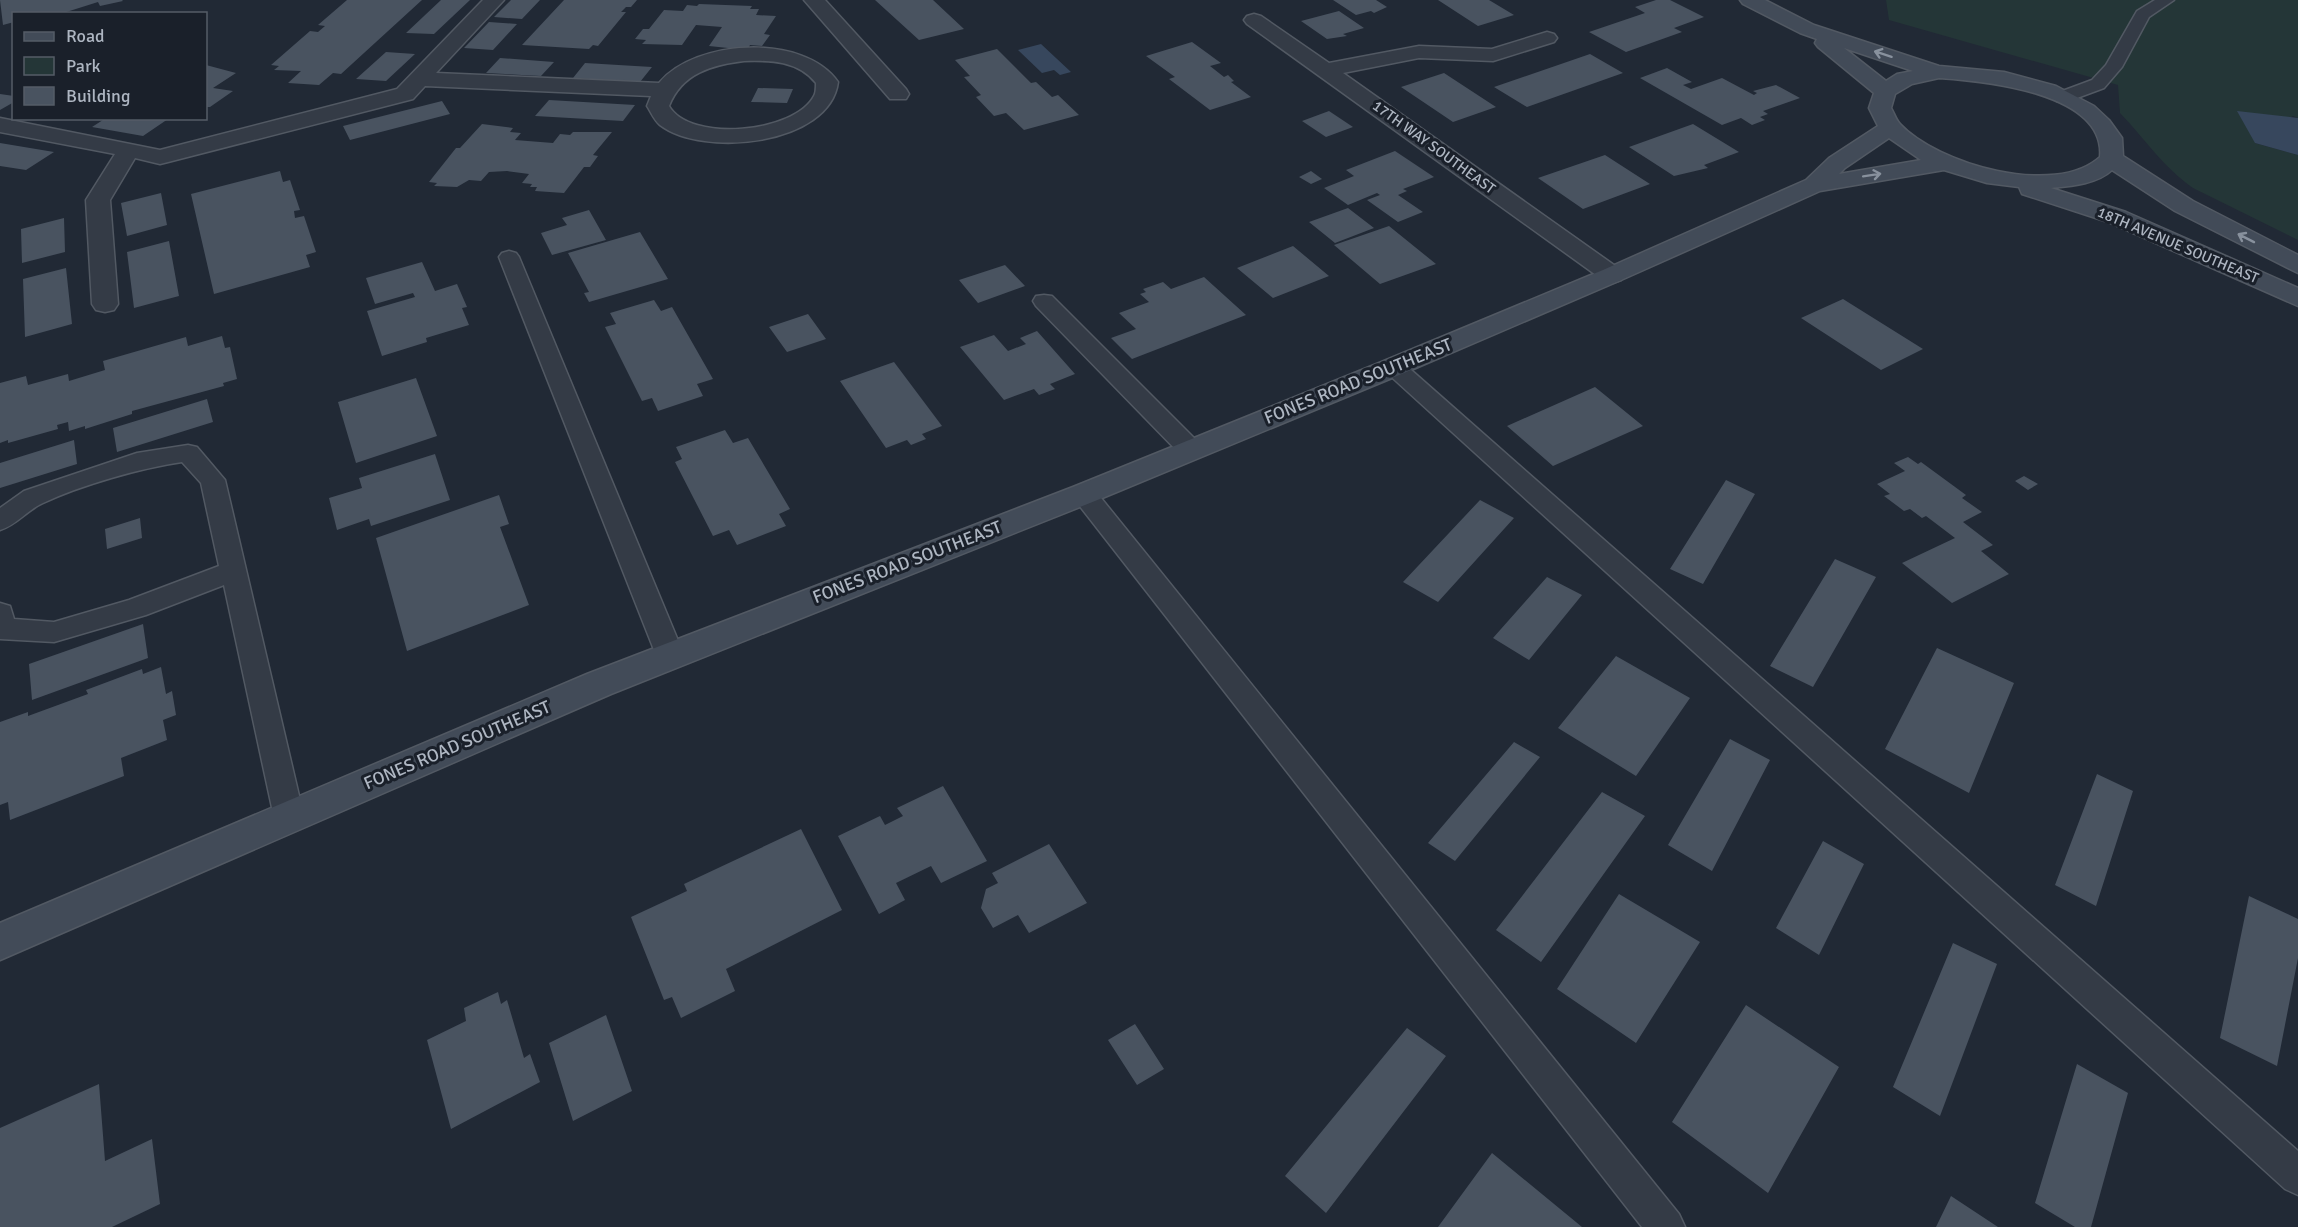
<svg xmlns="http://www.w3.org/2000/svg" width="2298" height="1227" font-family="Signika,sans-serif">
	<style>
		.green { fill: #243637 }
		.water { fill: #37475d }
		.building { fill: #495360 }
		.lines { fill: none; stroke-linecap: round; stroke-linejoin: round }
		.lane-casing { stroke: #525963; stroke-width: 3 }
		.street-casing { stroke: #525963; stroke-width: 3 }
		.secondary-casing { stroke: #525963; stroke-width: 3 }
		.lane { fill: #343b46; fill-rule: evenodd }
		.street { fill: #343b46; fill-rule: evenodd }
		.secondary { fill: #424b58; fill-rule: evenodd }
		.oneway { stroke: #88919d }
		.labels { text-anchor: middle; dominant-baseline: central; stroke-width: 6; stroke-linejoin: round; paint-order: stroke }
		.far-street-label { font-size: 15px; fill: #aeb6c2; stroke: #1a202a }
		.street-label { font-size: 18px; fill: #aeb6c2; stroke: #1a202a }
	</style>
	<rect width="100%" height="100%" fill="#212935"/>
	<path class="green" d="M1886,0h412v118l-5,-2 -38,27 43,12v85l-105,-52c-30,-21 -48,-49 -73,-75l-2,-28 -229,-65z"/>
	<path class="water" d="M1041,44l30,28 -11,3 -6,-5 -12,3 -24,-23z
		M2237,111l61,7v37l-43,-12z"/>
	<path class="building" d="M0,0h122l1,1 -23,5 -2,-4 -38,12h-46v8l-11,3z
		M347,0h75l-81,74 -8,-1 -14,12 -31,-2 13,-12 -27,-1 5,-4 -8,-1 39,-34 8,1 7,-6 -7,-1z
		M441,0h29l-36,34 -28,-1z
		M511,0h29l-18,19 -28,-2z
		M564,0h73l-6,7h-5l-5,5h5l-28,34 -5,-1 -4,4 -67,-4z
		M875,0h58l31,29 -45,11z
		M1333,0h43l11,7 -13,6 -3,-2 -15,4z
		M1438,0h51l25,15 -36,11z
		M1656,0h14l34,17 -30,11 8,4 -56,20 -37,-20 56,-19 -10,-6z
		M699,4l53,2 -2,3h9l-3,6 20,1 -12,18 6,1 -8,11 -12,-1 -3,5 -38,-4 13,-19 -26,-2 -14,20 -40,-1 4,-4 -11,-1 8,-10h6l15,-19 19,1 4,-6 10,1z
		M1339,11l25,17 -21,6 4,2 -20,3 -26,-18z
		M489,22l28,2 -24,26 -29,-2z
		M1192,42l29,21 -11,3 14,11 4,-2 6,6 -3,1 20,15 -41,13 -41,-31 6,-2 -29,-21z
		M997,49l34,34 5,-1 16,15 6,-2 21,20 -55,15 -18,-17 -12,3 -18,-19 5,-2 -17,-18 6,-1 -15,-16z
		M386,52l29,2 -29,27 -30,-2z
		M1590,54l33,19 -96,34 -33,-20z
		M500,58l54,4 -13,14 -55,-3z
		M585,63l67,4 -12,15 -67,-4z
		M206,65l30,8 -23,15 20,3 -23,16h-4z
		M1667,68l25,14 -9,3 8,4 31,-11 32,17 3,-2 -4,-2 23,-6 24,13 -37,13 5,3 -8,3 5,3 -13,5 -11,-7 -19,7 -82,-47z
		M1444,73l52,34 -43,15 -52,-35z
		M758,88l35,1 -6,14 -36,-1z
		M0,94l14,2v6l-14,8z
		M549,100l86,5 -12,16 -88,-5z
		M442,101l8,13 -100,26 -7,-14z
		M1329,111l24,16 -27,10 -24,-16z
		M106,118h58l4,1 -25,17 -51,-9z
		M482,124l31,4 -3,4 11,1 -6,7 38,3 7,-9 10,1 3,-3h39l-19,23 5,1 -8,11h-6l-20,26 -29,-2 2,-4h-7l2,-3 -10,-1 7,-9 -22,-3 -18,1 -8,9 -12,-1 -12,7 -23,-1 3,-3 -8,-1 27,-34h4z
		M1693,124l46,28 -35,13 4,3 -34,8 -45,-29z
		M0,143l54,9 -28,18 -26,-4z
		M1395,151l39,26 -31,12 4,2 -9,4 25,17 -25,10 -31,-22 13,-5 -3,-2 -29,12 -24,-17 30,-12 -8,-6z
		M1605,155l45,29 -67,25 -45,-31z
		M280,171l3,11 7,-2 10,30 -6,1 1,7 9,-2 12,36 -10,3 4,12 -96,27 -23,-100z
		M1311,171l11,8 -11,5 -12,-7z
		M161,193l6,32 -40,11 -6,-33z
		M1348,208l26,20 -39,15 -26,-21z
		M589,210l17,30 -54,15 -11,-22 26,-8 -5,-7z
		M64,218l1,34 -43,11 -1,-34z
		M1389,226l47,38 -56,20 -46,-39z
		M640,232l28,47 -79,23 -5,-9 5,-1 -21,-39z
		M169,241l10,55 -45,12 -7,-56z
		M1293,246l36,30 -56,22 -36,-30z
		M422,262l13,29 22,-7 10,23 -5,1 7,17 -43,13 1,4 -45,14 -15,-45 48,-14 -2,-4 -38,11 -9,-26z
		M1005,265l20,21 -47,17 -19,-23z
		M66,268l6,56 -47,13 -2,-58z
		M1204,277l42,38 -114,44 -21,-21 25,-9 -17,-16 30,-11 -9,-8 6,-2 -3,-3 20,-7 8,7z
		M1843,299l80,50 -42,21 -80,-52z
		M654,300l7,11 11,-4 41,72 -16,5 6,12 -45,15 -6,-13 -10,3 -37,-74 11,-3 -6,-11z
		M808,314l18,25 -39,13 -18,-25z
		M1037,331l38,43 -25,10 5,5 -16,6 -5,-6 -30,11 -44,-53 34,-12 14,16 18,-7 -6,-6z
		M222,336l3,12 5,-1 7,32 -14,4 1,3 -92,25v3l-47,15v-3l-16,5 -1,-9 -11,3 1,4 -50,14v-3l-8,3v-60l26,-7 2,9 40,-11 1,7 36,-11 -2,-9 83,-24 2,9z
		M894,362l48,64 -20,8 4,5 -15,6 -4,-5 -21,8 -46,-67z
		M416,378l21,58 -81,27 -18,-61z
		M1595,387l48,39 -90,40 -46,-40z
		M207,399l6,23 -96,30 -4,-24z
		M725,430l8,13 15,-5 42,71 -11,5 7,12 -49,19 -8,-15 -16,6 -38,-74 7,-3 -6,-12z
		M74,440l3,24 -77,24v-25z
		M435,454l15,46 -79,26 -2,-7 -32,11 -8,-32 33,-10 -3,-10z
		M1908,457l10,7 3,-2 45,33 -4,3 20,14 -19,10 30,23 -12,6 28,23 -57,29 -50,-40 53,-25 -29,-22 -4,2 -12,-9 -6,2 -20,-15 6,-2 -13,-10 28,-13 -11,-8z
		M2024,476l14,8 -10,6 -13,-9z
		M1726,480l29,14 -52,90 -33,-15z
		M499,495l10,29 -9,3 29,78 -122,46 -31,-113z
		M1480,500l34,18 -76,84 -35,-20z
		M140,518l2,20 -35,11 -2,-20z
		M1835,559l41,18 -63,110 -43,-21z
		M1547,577l35,18 -53,65 -36,-22z
		M143,624l5,34 -116,42 -3,-36z
		M1937,648l77,35 -45,110 -84,-44z
		M1616,656l74,42 -54,78 -78,-48z
		M161,667l5,27 6,-3 4,24 -13,5 4,20 -46,18 3,18 -114,44 -2,-18 -8,3v-83l28,-10v4l60,-22 -2,-4 56,-21 1,5z
		M1730,739l40,21 -58,111 -44,-26z
		M1514,742l26,15 -85,104 -27,-18z
		M2097,774l36,17 -37,115 -41,-21z
		M943,786l44,75 -46,22 -10,-17 -35,17 9,17 -26,14 -41,-78 42,-20 5,9 18,-9 -6,-8z
		M1602,792l43,24 -104,146 -45,-32z
		M801,829l41,81 -116,59 9,22 -54,27 -9,-21 -8,3 -33,-83 56,-26 -3,-7z
		M1823,841l41,23 -45,91 -43,-27z
		M1049,844l38,59 -58,30 -11,-18 -25,13 -12,-20 5,-19 12,-6 -6,-10z
		M1619,894l81,48 -64,101 -79,-54z
		M2249,896l49,23v39l-21,108 -57,-28z
		M1953,943l44,21 -57,152 -47,-29z
		M498,992l3,12 6,-4 17,58 6,-4 10,28 -89,47 -24,-89 39,-19 -2,-13z
		M1746,1005l93,62 -71,126 -96,-71z
		M606,1015l26,76 -59,30 -24,-78z
		M1135,1024l29,45 -27,16 -29,-45z
		M1407,1028l39,28 -120,157 -41,-37z
		M2077,1064l51,29 -37,134h-16l-40,-24z
		M99,1084l6,77 47,-22 8,65 -48,23h-112v-99z
		M1492,1153l90,74h-144z
		M1951,1196l47,31h-62z"/>
	<g class="lines">
		<g class="lane-casing">
			<path id="lane" d="M2155,0h19l-25,17 -27,50 -18,21 -35,13h-12l-3,-4 3,-4 35,-13 14,-15 31,-54z
				M509,251l7,2 3,4 165,398 -4,8 -10,3 -10,-3 -4,-8 -157,-398 3,-4z
				M1044,295l8,1 148,148 3,6 -3,6 -9,2 -9,-2 -146,-150 -3,-5 3,-5z
				M1394,360l8,2 896,789v44l-13,-6 -899,-817 -3,-5 3,-5z
				M188,445l9,2 28,33 79,337 -4,9 -11,4 -11,-4 -4,-9 -50,-232 -78,30 -92,27 -54,-3v-36l10,3 4,13 40,3 75,-22 90,-34 -18,-83 -19,-21c-41,6 -101,23 -139,41 -16,7 -26,22 -43,27v-22l24,-17 113,-38z
				M1084,485l9,3 586,726 6,13h-43l-567,-727 -3,-6 3,-6z"/>
		</g>
		<g class="street-casing">
			<path id="street" d="M483,0h21l-68,73 223,10c36,-44 145,-50 179,-1 -8,63 -135,76 -178,43 -6,-5 -9,-13 -13,-19l4,-10 -226,-10 -12,13 -245,63 -8,2 -25,-6 -25,42 8,104 -4,6 -9,2 -9,-2 -4,-6 -6,-104 29,-46 -115,-22v-14l160,32 237,-61zM744,61c27,-1 54,0 72,22 0,4 0,10 -2,13 -19,37 -124,47 -145,10 13,-33 43,-41 75,-45z
				M804,0h21l81,89 3,5 -3,5h-16z
				M1254,14l7,2 68,47 90,-17 73,3 55,-17 7,2 3,4 -3,4 -61,19 -74,-3 -76,15 278,197 4,5 -4,5 -9,3 -9,-3 -356,-256 -3,-4 3,-4z"/>
		</g>
		<g class="secondary-casing">
			<path id="secondary" d="M1740,0h25l49,25 125,41 65,6 52,14 38,20 15,14 13,18 1,18 70,45 105,54v18l-123,-62 -63,-41c-15,14 -40,16 -61,18l75,24 172,76v18l-190,-84 -86,-28 -3,-7 -32,-4 -43,-13 -124,21 -199,89 -217,93 -309,128 -484,193 -611,266v-37l587,-249 486,-187 311,-126 219,-91 203,-90 23,-22 49,-32 -9,-18 5,-15 -56,-46 -3,-4 2,-4 -17,-6 -57,-29zM1844,48l69,23 -16,3 -11,7zM1939,78c44,3 167,14 161,79 -45,41 -163,7 -200,-33 -4,-4 -6,-11 -9,-16l4,-14 17,-10zM1889,138l32,22 -82,14 6,-6z"/>
		</g>
		<use href="#lane" class="lane"/>
		<use href="#street" class="street"/>
		<use href="#secondary" class="secondary"/>
	</g>
	<defs><path id="oneway-shaft" d="M-6 0H5M1.5-3L5.5 0L1.5 3" fill="none" stroke-width="1.6" stroke-linecap="round" stroke-linejoin="round" transform="scale(1.5)"/></defs>
	<g class="oneway">
		<use href="#oneway-shaft" transform="translate(1883 54) rotate(-162)"/>
		<use href="#oneway-shaft" transform="translate(1872 175) rotate(-9)"/>
		<use href="#oneway-shaft" transform="translate(2246 238) rotate(-153)"/>
	</g>
	<g class="labels">
		<g class="far-street-label">
			<text transform="translate(1434 147) rotate(36)">17TH WAY SOUTHEAST</text>
			<text transform="translate(2178 245) rotate(23)">18TH AVENUE SOUTHEAST</text>
		</g>
		<g class="street-label">
			<text transform="translate(1358 381) rotate(-22)">FONES ROAD SOUTHEAST</text>
			<text transform="translate(907 562) rotate(-21)">FONES ROAD SOUTHEAST</text>
			<text transform="translate(457 745) rotate(-23)">FONES ROAD SOUTHEAST</text>
		</g>
	</g>
	<rect x="12" y="12" width="195" height="108" fill="#1a202a" stroke="#555c67" stroke-width="1.5"/>
	<rect x="24" y="32" width="30" height="9" fill="#424b58" stroke="#555c67" stroke-width="1.5"/>
	<text x="66" y="42" font-size="18" fill="#aeb6c2">Road</text>
	<rect x="24" y="57" width="30" height="18" fill="#243637" stroke="#555c67" stroke-width="1.5"/>
	<text x="66" y="72" font-size="18" fill="#aeb6c2">Park</text>
	<rect x="24" y="87" width="30" height="18" fill="#495360" stroke="#555c67" stroke-width="1.5"/>
	<text x="66" y="102" font-size="18" fill="#aeb6c2">Building</text>
</svg>
